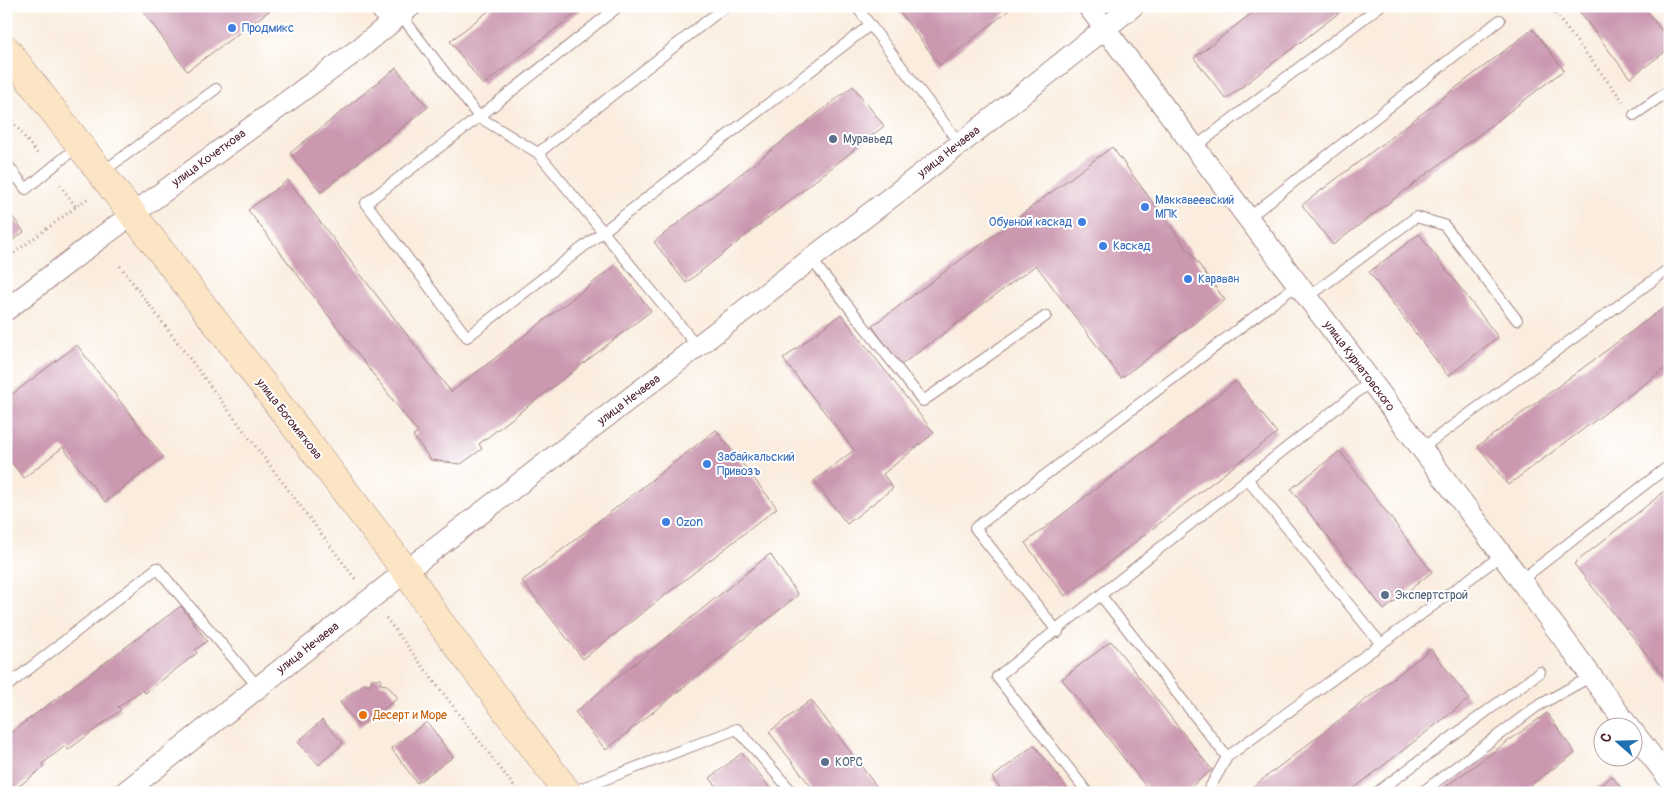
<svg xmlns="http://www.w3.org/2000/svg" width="1676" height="799" font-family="Pangolin,sans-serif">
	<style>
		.building { fill: #cb98b0 }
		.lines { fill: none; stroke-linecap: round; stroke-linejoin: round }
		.lane-casing { stroke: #a28684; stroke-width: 12 }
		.street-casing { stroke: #a28684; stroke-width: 23 }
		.secondary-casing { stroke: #a28684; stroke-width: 29 }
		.path { stroke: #a28684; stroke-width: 3; stroke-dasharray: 1 4; stroke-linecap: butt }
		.lane { stroke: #fff; stroke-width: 10 }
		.street { stroke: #fff; stroke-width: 21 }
		.secondary { stroke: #fce5c4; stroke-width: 28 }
		.shop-dot { fill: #3f7fe0; stroke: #fff; stroke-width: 2 }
		.service-dot { fill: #5c6f8a; stroke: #fff; stroke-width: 2 }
		.food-dot { fill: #e8710a; stroke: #fff; stroke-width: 2 }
		.labels { text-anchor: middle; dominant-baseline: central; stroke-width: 4; stroke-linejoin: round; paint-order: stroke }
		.shop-label { font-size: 12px; fill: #366cbe; stroke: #fff; text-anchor: start }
		.service-label { font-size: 12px; fill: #4e5e75; stroke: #fff; text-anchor: start }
		.street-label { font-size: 12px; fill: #4a1f2b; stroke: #fff }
		.food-label { font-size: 12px; fill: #c56008; stroke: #fff; text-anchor: start }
	</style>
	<rect width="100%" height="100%" fill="#fff"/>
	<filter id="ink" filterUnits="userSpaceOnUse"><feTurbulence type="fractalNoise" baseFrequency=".02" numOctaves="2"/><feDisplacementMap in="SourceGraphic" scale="10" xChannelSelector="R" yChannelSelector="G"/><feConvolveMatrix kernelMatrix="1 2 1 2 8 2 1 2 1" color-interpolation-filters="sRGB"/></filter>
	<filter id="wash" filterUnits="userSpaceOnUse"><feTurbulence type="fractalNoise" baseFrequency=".0096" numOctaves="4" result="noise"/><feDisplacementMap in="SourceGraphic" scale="20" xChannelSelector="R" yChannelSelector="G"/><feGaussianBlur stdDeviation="1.12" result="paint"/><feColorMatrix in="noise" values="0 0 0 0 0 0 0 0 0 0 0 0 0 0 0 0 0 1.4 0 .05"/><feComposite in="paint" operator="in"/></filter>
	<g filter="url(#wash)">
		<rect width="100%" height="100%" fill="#faedde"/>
		<g id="blocks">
			<path class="building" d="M139,6h137l-89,65z
				M495,6h90l-102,79 -33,-44z
				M895,6h119l-74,59z
				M1261,6h87l-122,93 -32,-41z
				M1575,6h68l27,36v6l-40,30z
				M1533,29l31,41 -231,175 -31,-40z
				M396,68l32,39 -107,85 -31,-39z
				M853,86l31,40 -198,157 -32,-41z
				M1112,147l113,153 -104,78 -85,-113 -135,100 -29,-39z
				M288,180l163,212 165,-127 35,46 -172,133 3,5 -21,15 -30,-4 -18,-24 5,-3 -170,-223z
				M6,208l18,24 -18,13z
				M1419,234l79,103 -50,39 -79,-104z
				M1670,303v62l-162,120 -30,-39z
				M841,314l93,119 -51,41 10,14 -46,36 -33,-43 40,-31 -71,-91z
				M77,345l86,112 -58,45 -42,-55 -39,31 -18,-22v-57z
				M1236,381l41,52 -212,163 -40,-53z
				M716,430l61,78 -194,151 -61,-78z
				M1340,451l92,121 -48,38 -93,-121z
				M1670,487v196l-96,-119z
				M770,554l28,41 -192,155 -31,-38z
				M181,606l26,35 -12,9 2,3 -52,40 -3,-3 -24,17 3,3 -53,40 -3,-4 -23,18 2,3 -34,26h-4v-57z
				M1111,641l101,129 -29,23h-32l-89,-114z
				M1431,649l38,50 -121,94h-103z
				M372,679h9l-1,5 7,1 11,13 -39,29 -19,-25 24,-18h7z
				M811,700l69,91 -2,2h-62l-47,-61z
				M1547,713l28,40 -56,40h-82z
				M322,720l21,23 -24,22 -21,-23z
				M427,722l26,35 -36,26 -26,-35z
				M1034,745l37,48h-67l-12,-15z
				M742,753l32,40h-52l-12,-15z
				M1612,776l13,17h-34z"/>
		</g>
	</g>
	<g filter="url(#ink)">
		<use href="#blocks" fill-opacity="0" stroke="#a28684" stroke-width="1"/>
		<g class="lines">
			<g class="lane-casing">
				<path id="lane" d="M373,6l14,20
					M619,6l-140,111 -113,86 101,134 403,-312
					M856,6l104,138
					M1669,6l1,2
					M400,14l79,103 59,36 160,194
					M1634,115l36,-25
					M1195,147l185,-141
					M538,153l188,-147
					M6,163l20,26 52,-43
					M101,173l115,-84
					M1248,218l252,-198
					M811,259l112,142 123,-85
					M1308,297l108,-80 28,8 73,95
					M1422,448l248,-180
					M1248,480l133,164
					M1521,580l149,-115
					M1102,597l125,160
					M1058,632l-83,-104 323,-244
					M6,687l151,-119 101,119
					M569,793l168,-64 56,64
					M1088,793l-91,-116 374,-296
					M1207,793l20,-36 275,-202
					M1376,793l164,-121
					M1421,793l115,-86 54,-30"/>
			</g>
			<g class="street-casing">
				<path id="street" d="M1088,6l414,549 126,171
					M6,310l94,-72 259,-189 52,-43
					M1634,733l36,47
					M124,793l282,-222 554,-427 173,-138"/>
			</g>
			<g class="secondary-casing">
				<path id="secondary" d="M6,49l400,522 33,50 129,172"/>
			</g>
			<path class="path" d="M1549,6l74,95
				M6,113l33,43
				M60,185l16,22
				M6,259l82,-61
				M120,266l236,314
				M386,618l133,175"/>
			<use href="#lane" class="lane"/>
			<use href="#street" class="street"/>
			<use href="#secondary" class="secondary"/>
		</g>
	</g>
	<g class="shop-dot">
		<circle cx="232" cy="28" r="5"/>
		<circle cx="1145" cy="207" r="5"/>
		<circle cx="1082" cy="222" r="5"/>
		<circle cx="1103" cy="246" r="5"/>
		<circle cx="1188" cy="279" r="5"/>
		<circle cx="707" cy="464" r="5"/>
		<circle cx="666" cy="522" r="5"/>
	</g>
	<g class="service-dot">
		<circle cx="833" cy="139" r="5"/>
		<circle cx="1385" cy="595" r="5"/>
		<circle cx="825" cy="762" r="5"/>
	</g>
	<circle class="food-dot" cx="363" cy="715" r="5"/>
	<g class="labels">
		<g class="shop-label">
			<text x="242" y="28">Продмикс</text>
			<text x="1155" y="200">Маккавеевский<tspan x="1155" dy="14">МПК</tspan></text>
			<text x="1072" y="222" text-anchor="end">Обувной каскад</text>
			<text x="1113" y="246">Каскад</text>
			<text x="1198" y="279">Караван</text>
			<text x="717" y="457">Забайкальский<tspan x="717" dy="14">Привозъ</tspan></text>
			<text x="676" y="522">Ozon</text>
		</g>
		<g class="service-label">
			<text x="843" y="139">Муравьед</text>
			<text x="1395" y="595">Экспертстрой</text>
			<text x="835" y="762">КОРС</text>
		</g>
		<g class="street-label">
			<text transform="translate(949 152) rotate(-38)">улица Нечаева</text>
			<text transform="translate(209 158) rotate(-36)">улица Кочеткова</text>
			<text transform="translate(1359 366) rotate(53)">улица Курнатовского</text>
			<text transform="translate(629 400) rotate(-37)">улица Нечаева</text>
			<text transform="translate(289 419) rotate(52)">улица Богомягкова</text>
			<text transform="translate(308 648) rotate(-38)">улица Нечаева</text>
		</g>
		<g class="food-label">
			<text x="373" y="715">Десерт и Море</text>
		</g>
	</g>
	<rect width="1676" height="799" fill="none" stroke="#fff" stroke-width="25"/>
	<g transform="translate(1618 742) rotate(290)"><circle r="24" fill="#ffffff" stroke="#b7a5aa"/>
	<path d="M0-4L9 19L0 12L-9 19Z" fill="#1f6fb2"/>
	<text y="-8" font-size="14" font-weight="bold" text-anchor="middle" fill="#4a1f2b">С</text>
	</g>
</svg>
